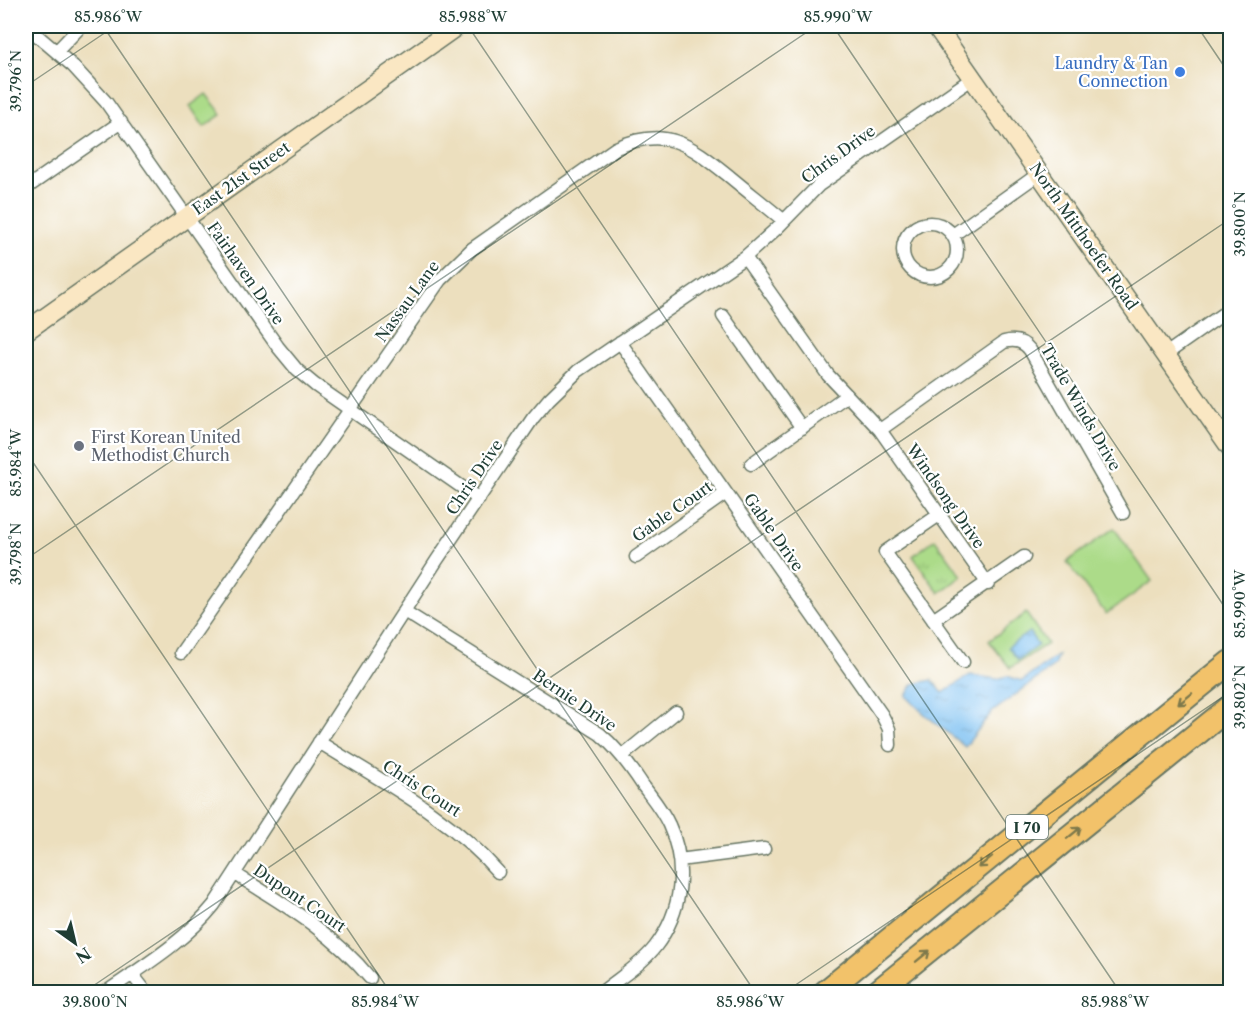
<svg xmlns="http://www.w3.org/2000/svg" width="1256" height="1018" font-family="'Libre Caslon Text',serif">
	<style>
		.grass { fill: url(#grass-tufts); stroke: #668c5e; stroke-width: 1.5 }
		.garden { fill: #acdb89; stroke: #668c5e; stroke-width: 1.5 }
		.water { fill: url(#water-ripples); stroke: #4c7e92; stroke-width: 1.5 }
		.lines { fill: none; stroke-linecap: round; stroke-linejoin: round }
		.street-casing { stroke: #677664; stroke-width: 15 }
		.secondary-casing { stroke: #677664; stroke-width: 21 }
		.highway-casing { stroke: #677664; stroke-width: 26 }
		.street { stroke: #fff; stroke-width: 12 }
		.secondary { stroke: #fae7c3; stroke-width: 18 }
		.highway { stroke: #f2c26a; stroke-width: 22 }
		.oneway { stroke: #7e794c }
		.ticks { fill: none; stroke: #1f3d34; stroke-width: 1.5; stroke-opacity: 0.45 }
		.shop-dot { fill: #3f7fe0; stroke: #fff; stroke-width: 2 }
		.worship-dot { fill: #6b7280; stroke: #fff; stroke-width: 2 }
		.labels { text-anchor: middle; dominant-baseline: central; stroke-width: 4.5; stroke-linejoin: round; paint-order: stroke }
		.shield { fill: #fff; stroke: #627771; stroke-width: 1.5 }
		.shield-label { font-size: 15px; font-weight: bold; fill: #1f3d34 }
		.shop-label { font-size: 16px; fill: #366cbe; stroke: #fff; text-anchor: end }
		.street-label { font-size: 16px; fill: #1f3d34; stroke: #fff }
		.worship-label { font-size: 16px; fill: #5b616d; stroke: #fff; text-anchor: start }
		.neatline { fill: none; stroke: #1f3d34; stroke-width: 2 }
		.ticks-label { font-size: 15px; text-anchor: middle; fill: #1f3d34 }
	</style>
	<defs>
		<pattern id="grass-tufts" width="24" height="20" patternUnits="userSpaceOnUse" patternTransform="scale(1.5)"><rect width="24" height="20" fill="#acdb89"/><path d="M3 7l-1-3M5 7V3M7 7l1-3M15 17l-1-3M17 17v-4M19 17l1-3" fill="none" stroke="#94bd77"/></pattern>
		<pattern id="water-ripples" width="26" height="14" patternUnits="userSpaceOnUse" patternTransform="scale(1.5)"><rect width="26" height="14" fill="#7abff1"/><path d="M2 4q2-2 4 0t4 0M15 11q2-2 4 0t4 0" fill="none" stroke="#639cc4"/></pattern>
	</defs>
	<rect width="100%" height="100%" fill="#fff"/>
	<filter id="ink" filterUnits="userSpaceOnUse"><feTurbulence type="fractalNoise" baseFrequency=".0167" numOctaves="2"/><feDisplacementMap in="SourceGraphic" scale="12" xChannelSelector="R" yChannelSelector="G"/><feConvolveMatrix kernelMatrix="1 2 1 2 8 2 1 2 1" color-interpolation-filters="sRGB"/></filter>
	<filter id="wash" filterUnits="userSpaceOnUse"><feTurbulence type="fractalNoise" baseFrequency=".008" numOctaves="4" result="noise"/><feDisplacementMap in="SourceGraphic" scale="24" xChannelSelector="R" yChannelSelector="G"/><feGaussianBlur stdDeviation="1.35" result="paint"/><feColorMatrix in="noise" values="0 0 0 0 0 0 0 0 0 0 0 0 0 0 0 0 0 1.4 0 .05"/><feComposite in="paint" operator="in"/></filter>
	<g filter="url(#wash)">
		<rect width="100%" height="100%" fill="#ecdfbe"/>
		<path class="grass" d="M935,539l27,37 -23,17 -26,-37z"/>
		<path class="garden" d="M206,94l16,20 -18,13 -14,-21z
			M1114,528l38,53 -46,33 -39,-52z
			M1026,613l21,31 -37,24 -21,-27z"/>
		<path class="water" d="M1029,632l9,13 -20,15 -10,-13z
			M1058,655l-4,11 -63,47 -26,34 -44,-36 -15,-15 7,-12 19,-4 11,13 27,-18 27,4 10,-3 15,5z"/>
	</g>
	<g filter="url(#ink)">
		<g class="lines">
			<g class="street-casing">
				<path id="street" d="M26,26l47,40 33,36 172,245 19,23 18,15 164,114
					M57,51l24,-25
					M26,188l95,-66
					M903 250a27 27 0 1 1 54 0a27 27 0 1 1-54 0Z
					M953,235l87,-62
					M745,257l83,118 52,55 108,154
					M723,316l79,112
					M620,342l262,373 7,14 1,16
					M1166,354l64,-45
					M880,430l124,-88c11,-3 19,-1 26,8l93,163
					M751,464l95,-68
					M939,515l-54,37 78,110
					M636,557l90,-64
					M404,611l196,123c18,15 31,33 44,53 9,12 19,24 25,38 19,41 13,87 -14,122 -14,18 -36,31 -53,45
					M933,620l91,-63
					M181,653l259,-373 32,-31 144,-101c50,-23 74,-3 113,28 18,15 36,29 54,44
					M319,742c62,39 131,74 179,130
					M622,756l54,-44
					M679,860l85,-11
					M235,874c50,31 97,58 135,104
					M132,974l14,18
					M106,992c38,-26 79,-51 108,-87l223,-345 96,-142 16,-19 29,-28 167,-114 31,-28 43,-44 154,-107"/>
			</g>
			<g class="secondary-casing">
				<path id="secondary" d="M936,26l294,421
					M26,331l431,-305"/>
			</g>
			<g class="highway-casing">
				<path id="highway" d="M825,992l405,-330
					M877,992l353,-285"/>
			</g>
			<use href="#street" class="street"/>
			<use href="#secondary" class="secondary"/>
			<use href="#highway" class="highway"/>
		</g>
		<defs><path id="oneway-shaft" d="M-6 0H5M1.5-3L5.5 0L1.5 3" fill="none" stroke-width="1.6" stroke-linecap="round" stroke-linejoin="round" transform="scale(1.5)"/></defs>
		<g class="oneway">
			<use href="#oneway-shaft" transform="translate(1185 699) rotate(141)"/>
			<use href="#oneway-shaft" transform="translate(1074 833) rotate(-39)"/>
			<use href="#oneway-shaft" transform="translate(985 862) rotate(141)"/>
			<use href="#oneway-shaft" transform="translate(923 956) rotate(-39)"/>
		</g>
	</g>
	<path class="ticks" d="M103,26l652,966M468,26l652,966M833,26l397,589M1197,26l33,49M26,86l89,-60M26,452l364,540M26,559l790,-533M84,992l1146,-773M785,992l445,-300"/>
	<circle class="shop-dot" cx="1180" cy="72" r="6"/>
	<circle class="worship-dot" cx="79" cy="446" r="6"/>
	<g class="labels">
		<rect class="shield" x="1006" y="815" width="42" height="24" rx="4.5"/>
		<g class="shield-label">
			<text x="1027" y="827">I 70</text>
		</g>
		<g class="shop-label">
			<text x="1168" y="63">Laundry &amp; Tan<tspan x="1168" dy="18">Connection</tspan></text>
		</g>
		<g class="street-label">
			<text transform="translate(838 154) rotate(-36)">Chris Drive</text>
			<text transform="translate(241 178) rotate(-35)">East 21st Street</text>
			<text transform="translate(1084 236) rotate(55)">North Mitthoefer Road</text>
			<text transform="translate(246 273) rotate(55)">Fairhaven Drive</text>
			<text transform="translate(407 301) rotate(-54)">Nassau Lane</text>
			<text transform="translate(1081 407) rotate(60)">Trade Winds Drive</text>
			<text transform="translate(474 477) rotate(-56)">Chris Drive</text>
			<text transform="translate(946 496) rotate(55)">Windsong Drive</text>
			<text transform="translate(672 511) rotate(-35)">Gable Court</text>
			<text transform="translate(774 532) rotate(55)">Gable Drive</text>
			<text transform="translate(575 700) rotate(34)">Bernie Drive</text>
			<text transform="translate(422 788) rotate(33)">Chris Court</text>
			<text transform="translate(300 898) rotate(34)">Dupont Court</text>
		</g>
		<g class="worship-label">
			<text x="91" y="437">First Korean United<tspan x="91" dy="18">Methodist Church</tspan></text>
		</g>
	</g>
	<rect width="1256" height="1018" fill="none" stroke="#fff" stroke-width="66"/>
	<g transform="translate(75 943) rotate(146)" stroke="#ffffff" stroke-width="4.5" paint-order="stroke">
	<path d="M0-4.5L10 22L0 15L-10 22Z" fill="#1f3d34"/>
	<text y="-9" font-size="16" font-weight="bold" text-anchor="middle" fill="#1f3d34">N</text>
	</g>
	<rect x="33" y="33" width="1190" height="952" class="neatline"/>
	<g class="ticks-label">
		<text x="108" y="22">85.986°W</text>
		<text x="473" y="22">85.988°W</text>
		<text x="838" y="22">85.990°W</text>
		<text transform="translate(16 81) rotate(-90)" y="5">39.796°N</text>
		<text transform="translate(1240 224) rotate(-90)" y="5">39.800°N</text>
		<text transform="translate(16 463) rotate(-90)" y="5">85.984°W</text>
		<text transform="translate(16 554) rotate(-90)" y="5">39.798°N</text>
		<text transform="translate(1240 604) rotate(-90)" y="5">85.990°W</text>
		<text transform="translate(1240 697) rotate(-90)" y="5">39.802°N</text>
		<text x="95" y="1007">39.800°N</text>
		<text x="385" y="1007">85.984°W</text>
		<text x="750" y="1007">85.986°W</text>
		<text x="1115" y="1007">85.988°W</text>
	</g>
</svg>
